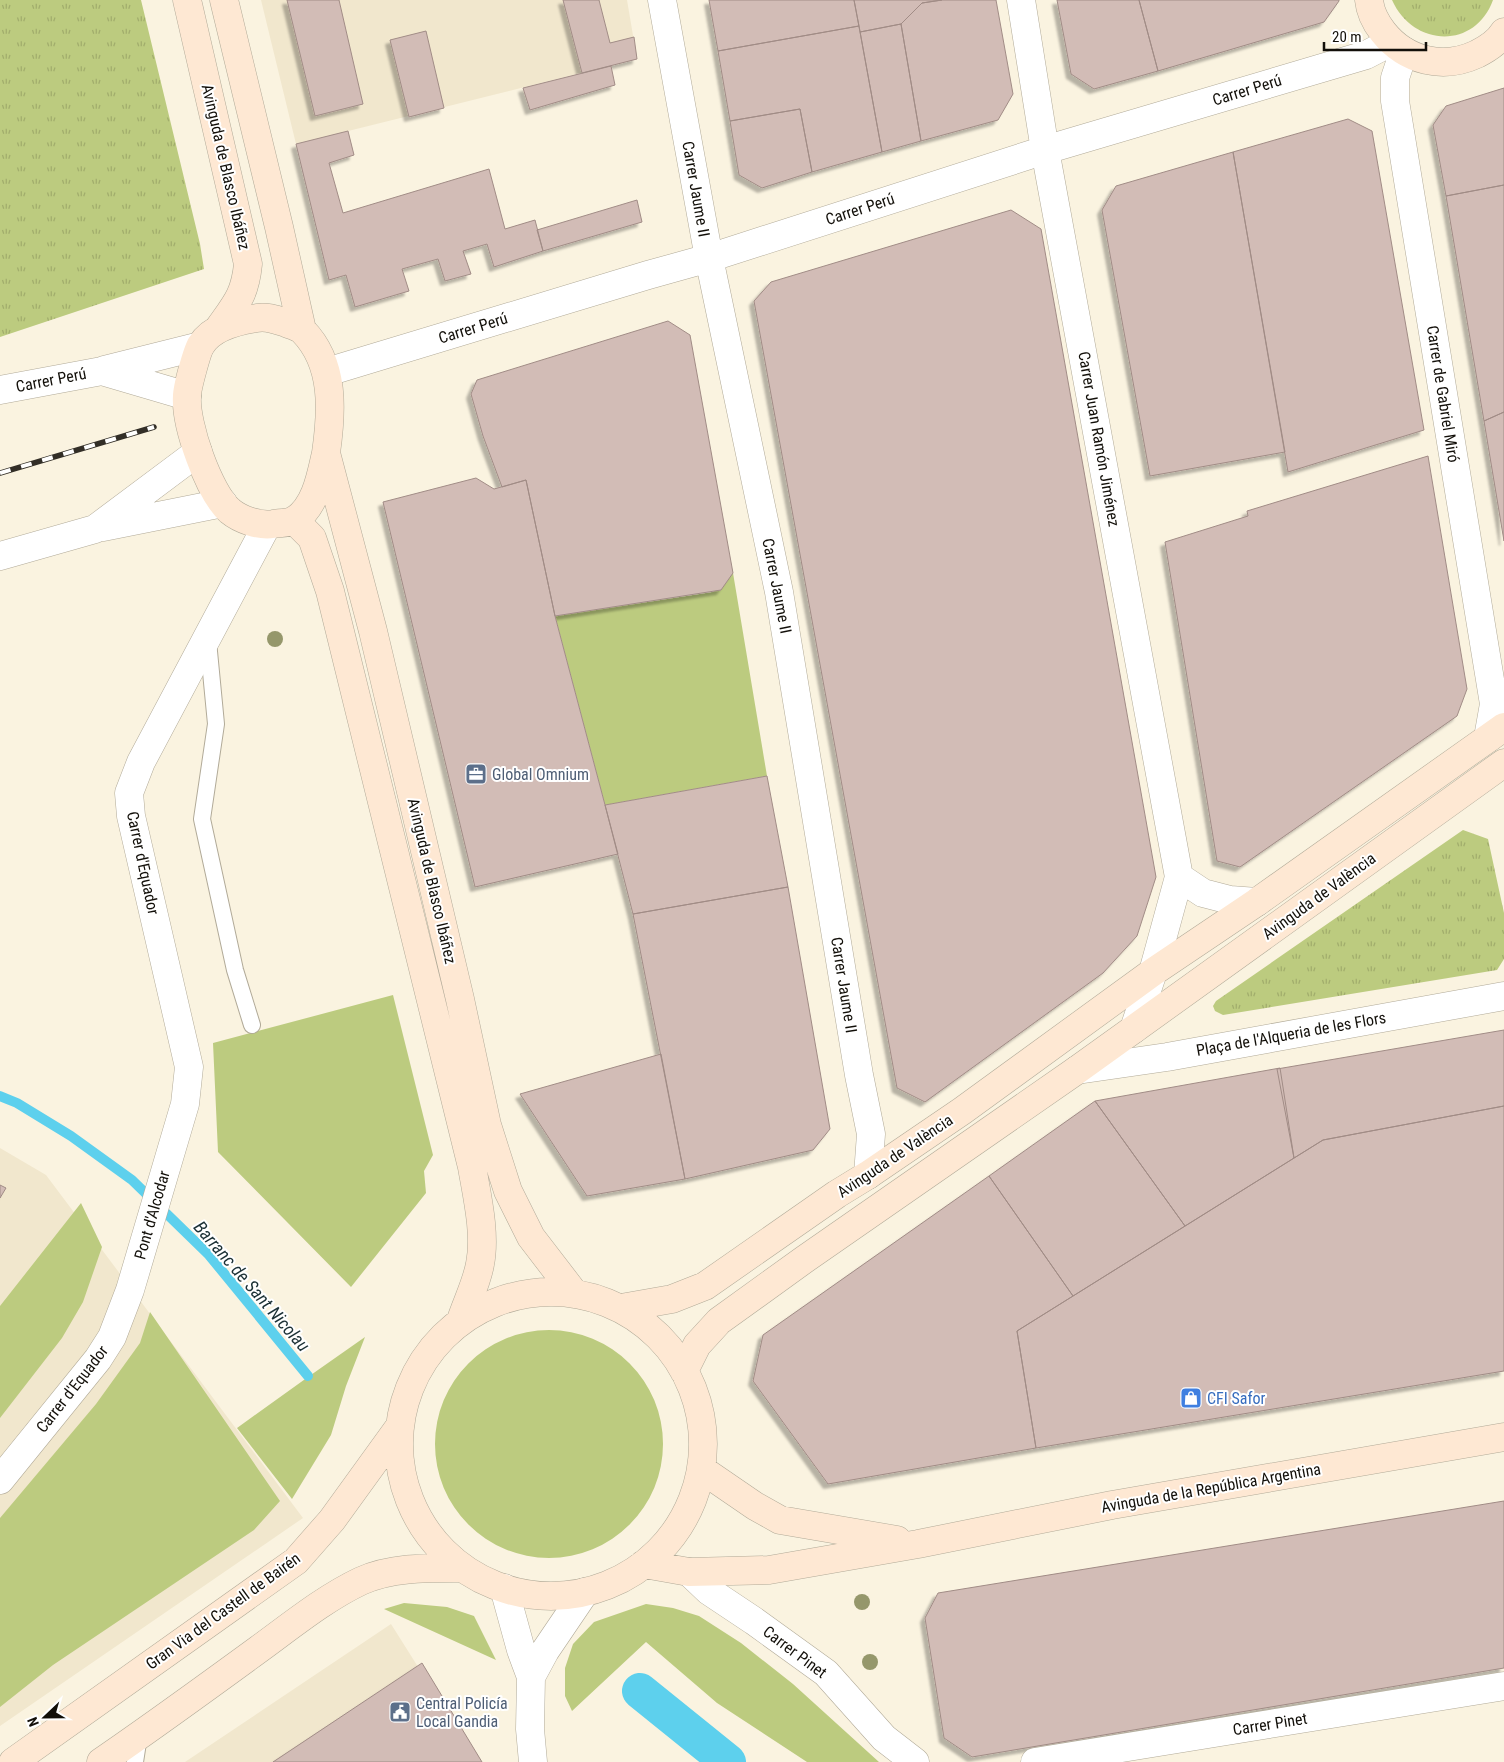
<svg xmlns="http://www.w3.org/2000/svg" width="1504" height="1762" font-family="'Roboto Condensed',sans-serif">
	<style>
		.built { fill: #f1e7cd }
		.green { fill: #bccb7f }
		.park { fill: url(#park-tufts) }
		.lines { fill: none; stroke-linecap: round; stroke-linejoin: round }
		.stream { stroke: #5dd0ed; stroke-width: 10 }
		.canal { stroke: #5dd0ed; stroke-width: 36 }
		.building { fill: #d2bcb6; stroke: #a18c86; filter: url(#shadow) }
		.lane-casing { stroke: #b1aa98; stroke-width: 18 }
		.street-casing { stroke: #b1aa98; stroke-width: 29 }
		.secondary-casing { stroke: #b1aa98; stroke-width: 29 }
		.lane { stroke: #fff; stroke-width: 16 }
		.street { stroke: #fff; stroke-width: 28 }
		.secondary { stroke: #fee8d3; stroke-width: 28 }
		.rail-casing { stroke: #322e27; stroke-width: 5.5 }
		.rail { stroke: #fff; stroke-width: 4; stroke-dasharray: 11; stroke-linecap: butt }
		.tree { fill: #95976b }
		.labels { text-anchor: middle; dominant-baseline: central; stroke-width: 4; stroke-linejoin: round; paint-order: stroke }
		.street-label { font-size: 16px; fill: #120f09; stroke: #fff }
		.service-label { font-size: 16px; fill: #4e5e75; stroke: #fff; text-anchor: start }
		.shop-label { font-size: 16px; fill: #366cbe; stroke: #fff; text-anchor: start }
		.water-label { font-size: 18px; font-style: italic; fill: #1b3035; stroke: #fff }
	</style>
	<defs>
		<pattern id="park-tufts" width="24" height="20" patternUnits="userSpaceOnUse" patternTransform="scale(1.25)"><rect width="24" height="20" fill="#bccb7f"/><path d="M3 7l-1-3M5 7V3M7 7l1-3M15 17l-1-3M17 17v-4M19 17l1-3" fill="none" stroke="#a1ad6c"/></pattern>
		<filter id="shadow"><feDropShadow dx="-4.5" dy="4.5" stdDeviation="1" flood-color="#0004"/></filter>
	</defs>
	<rect width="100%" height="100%" fill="#faf3e0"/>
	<path class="built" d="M261,0h366l10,59 -341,85z
		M0,1148l46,27 257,343 -303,208z
		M391,1624l87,138h-293z"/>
	<path class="green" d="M733,573l34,203 -162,29 -50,-189 158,-24z
		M393,995l40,160 -9,16 2,22 -75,94 -133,-135 -5,-109z
		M81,1203l21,44 -19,55 -21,36 -62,80v-112z
		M150,1312l130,189 -26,29 -201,135 -53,42v-189l96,-114 44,-61z
		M435 1444a114 114 0 1 1 228 0a114 114 0 1 1-228 0Z
		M365,1337l-19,49 -15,49 -39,64 -55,-71 71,-51z
		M404,1603l43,4 27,9 22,44 -112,-51z
		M646,1604l27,4 26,8 42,27 52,41 86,78h-72l-90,-59 -71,-61 -74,69 -7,-15v-28l8,-24 21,-22z"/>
	<path class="park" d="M0,0h141l59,244 4,25 -204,68z
		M1392,0h101c-18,50 -80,47 -101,0z
		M1463,830l25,9 16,74v46l-7,11 -274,45 -8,-4 -2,-5 3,-5z"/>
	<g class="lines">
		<path class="stream" d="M0,1096l17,7 54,33 61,44 77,75 99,121"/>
		<path class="canal" d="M640,1691l88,71"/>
	</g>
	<path class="building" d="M287,0h52l24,104 -48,12z
		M563,0h36l11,43 24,-6 3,22 -55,14z
		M709,0h145l5,26 -141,25z
		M854,0h88l-20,3 -21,21 -41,8z
		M942,0h54l17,94 -15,26 -77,21 -20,-117 21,-21z
		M1057,0h82l19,71 -64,18 -23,-15z
		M1139,0h200v1l-15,21 -166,49z
		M901,24l20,117 -39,11 -22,-120z
		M859,26l23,126 -70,20 -12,-63 -70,12 -12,-70z
		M426,31l18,77 -35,9 -19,-77z
		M611,66l4,19 -85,25 -7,-22z
		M1504,88v97l-58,11 -13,-71 13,-19z
		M800,109l12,63 -50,16 -23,-13 -9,-54z
		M1348,119l24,12 52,299 -136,42 -55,-320z
		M348,131l6,24 -25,8 14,50 146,-44 16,60 30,-9 8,31 -49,16 -7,-23 -24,7 8,23 -26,7 -7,-22 -36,10 7,22 -54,16 -9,-32 -17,5 -33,-136z
		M1233,152l52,300 -135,24 -48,-266 14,-24z
		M1504,185v227l-20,9 -38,-225z
		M637,200l5,22 -99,29 -6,-21z
		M1011,210l30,19 115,648 -19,59 -34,37 -178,129 -28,-14 -143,-787 17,-19z
		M668,321l22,14 43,238 -12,17 -166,26 -29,-136 -24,7 -19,-51 -12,-42 6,-14z
		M1504,412v129l-20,-120z
		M1428,456l39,233 -10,27 -217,151 -23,-6 -52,-319 83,-26 -1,-5z
		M476,478l18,11 32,-9 29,136 63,238 -143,33 -92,-385z
		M767,776l21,111 -155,27 -28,-109z
		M788,887l42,242 -17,21 -128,29 -52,-265z
		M1504,1030v76l-181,34 -29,18 -17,-89z
		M661,1054l24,125 -98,17 -67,-102z
		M1280,1068l14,90 -109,68 -90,-125z
		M1095,1101l90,125 -112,70 -84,-120z
		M1504,1106v265l-468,77 -19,-117 306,-191z
		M989,1176l84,120 -56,35 19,117 -208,36 -75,-103 10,-46z
		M0,1185l6,3 -6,10z
		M1504,1501v167l-532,89 -28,-19 -19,-120 13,-25z
		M422,1663l60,99h-209z"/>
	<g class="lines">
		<g class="lane-casing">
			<path id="lane" d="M208,641l8,83 -14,95 33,151 17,55
				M135,1762l4,-26"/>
		</g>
		<g class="street-casing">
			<path id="street" d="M662,0l47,258 70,334 80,483 12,59 -3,41
				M1021,0l24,150 134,727 -26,95 -19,57
				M1404,51l-9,27v23l99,603 -6,34
				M104,370l96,-24
				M327,372l321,-97 61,-17 336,-108 321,-95 25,-13
				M0,390l102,-19 85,25
				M103,527l120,-24
				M0,556l95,-27 103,-77
				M1179,877l24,16 27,7 27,2
				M1077,1070l90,-13 337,-61
				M0,1480l98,-121 14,-22 18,-47 55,-186 4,-37 -58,-251 -2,-23 12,-31 126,-237
				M689,1572l20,19 45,30 72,52 58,65 31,24
				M504,1588l17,62 10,27 -1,52 3,33
				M531,1677l14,-26 40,-59
				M1035,1762l469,-76"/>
		</g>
		<g class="secondary-casing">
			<path id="secondary" d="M187,0l61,264c-3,31 -12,40 -29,64
				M224,0l55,227 23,103
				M1369,0c1,11 7,23 14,32 23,29 60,38 94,22 10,-5 21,-12 27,-22
				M326,453c-5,22 -10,53 -31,67 -5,3 -16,3 -22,4 -14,2 -32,-4 -43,-13 -21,-18 -45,-87 -43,-115 0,-8 10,-45 14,-51 11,-18 36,-24 56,-27 10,-2 20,2 29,5 5,2 13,4 17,8 32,33 29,80 23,122l47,178 87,368 27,126 21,66 23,46 43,56
				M294,520l18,18 18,53 142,576c5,29 14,67 8,97 -3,18 -13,38 -19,56
				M399 1444a152 152 0 1 1 304 0a152 152 0 1 1-304 0Z
				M621,1308l51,-9 33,-13 132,-92 31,-19 94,-64 191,-139 104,-70 247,-175
				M684,1371l13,-26 22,-24 86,-62 272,-189 427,-307
				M701,1469l54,37 25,14 117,20
				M644,1564l45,8 80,-2 149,-26 194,-39 392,-68
				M13,1762l283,-201 36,-41 68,-94
				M101,1762c54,-37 106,-75 158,-113 33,-24 66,-51 102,-68 31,-14 68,-13 101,-13"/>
		</g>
		<use href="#lane" class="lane"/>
		<use href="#street" class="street"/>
		<use href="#secondary" class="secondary"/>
		<g class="rail-casing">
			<path id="rail" d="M0,473l154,-46"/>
		</g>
		<use href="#rail" class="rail"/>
	</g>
	<g class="tree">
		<circle cx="275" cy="639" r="8"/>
		<circle cx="862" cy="1602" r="8"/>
		<circle cx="870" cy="1662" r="8"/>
	</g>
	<defs>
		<g id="office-square" transform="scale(1.125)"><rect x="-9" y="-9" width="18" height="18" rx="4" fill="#5c6f8a" stroke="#fff"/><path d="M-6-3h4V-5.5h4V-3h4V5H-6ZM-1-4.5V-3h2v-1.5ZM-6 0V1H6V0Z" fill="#fff"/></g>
		<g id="shop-square" transform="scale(1.125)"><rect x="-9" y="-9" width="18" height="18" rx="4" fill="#3f7fe0" stroke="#fff"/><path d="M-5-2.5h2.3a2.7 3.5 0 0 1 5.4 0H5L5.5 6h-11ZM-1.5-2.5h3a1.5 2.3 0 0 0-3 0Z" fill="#fff"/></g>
		<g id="civic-square" transform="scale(1.125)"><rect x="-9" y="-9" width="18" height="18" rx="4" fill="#5c6f8a" stroke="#fff"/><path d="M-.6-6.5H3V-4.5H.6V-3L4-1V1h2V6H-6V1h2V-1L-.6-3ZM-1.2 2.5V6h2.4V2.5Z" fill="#fff"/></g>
	</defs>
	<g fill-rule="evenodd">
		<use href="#office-square" x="476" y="774"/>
		<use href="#shop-square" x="1191" y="1398"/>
		<use href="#civic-square" x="400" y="1712"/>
	</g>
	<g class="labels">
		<g class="street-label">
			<text transform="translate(1247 90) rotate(-17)">Carrer Perú</text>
			<text transform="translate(226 167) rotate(77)">Avinguda de Blasco Ibáñez</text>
			<text transform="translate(696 189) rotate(80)">Carrer Jaume II</text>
			<text transform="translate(860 209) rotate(-18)">Carrer Perú</text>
			<text transform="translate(473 328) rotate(-17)">Carrer Perú</text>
			<text transform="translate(51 380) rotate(-11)">Carrer Perú</text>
			<text transform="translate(1443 394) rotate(81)">Carrer de Gabriel Miró</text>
			<text transform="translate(1099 439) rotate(80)">Carrer Juan Ramón Jiménez</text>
			<text transform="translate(777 586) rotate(79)">Carrer Jaume II</text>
			<text transform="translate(143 863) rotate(78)">Carrer d'Equador</text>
			<text transform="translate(432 881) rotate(77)">Avinguda de Blasco Ibáñez</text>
			<text transform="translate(1319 896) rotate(-36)">Avinguda de València</text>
			<text transform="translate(844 985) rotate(81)">Carrer Jaume II</text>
			<text transform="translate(1291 1034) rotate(-10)">Plaça de l'Alqueria de les Flors</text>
			<text transform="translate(895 1156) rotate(-34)">Avinguda de València</text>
			<text transform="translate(152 1215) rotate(-74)">Pont d'Alcodar</text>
			<text transform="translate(72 1389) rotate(-52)">Carrer d'Equador</text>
			<text transform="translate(1211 1488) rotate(-10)">Avinguda de la República Argentina</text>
			<text transform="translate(223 1611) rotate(-36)">Gran Via del Castell de Bairén</text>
			<text transform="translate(795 1652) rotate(37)">Carrer Pinet</text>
			<text transform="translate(1270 1724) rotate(-9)">Carrer Pinet</text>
		</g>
		<g class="service-label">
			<text x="492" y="774">Global Omnium</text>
			<text x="416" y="1703">Central Policía<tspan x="416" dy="18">Local Gandia</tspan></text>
		</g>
		<g class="shop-label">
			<text x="1207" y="1398">CFI Safor</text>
		</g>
		<g class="water-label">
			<text transform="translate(252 1286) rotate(49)">Barranc de Sant Nicolau</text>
		</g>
	</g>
	<g transform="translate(45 1717) rotate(248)" stroke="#ffffff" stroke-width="4" paint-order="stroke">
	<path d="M0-4L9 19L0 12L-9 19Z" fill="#120f09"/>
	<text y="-8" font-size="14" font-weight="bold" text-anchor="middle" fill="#120f09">N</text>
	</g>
	<path d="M1324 42v8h102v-8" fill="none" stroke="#120f09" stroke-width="2.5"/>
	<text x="1332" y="42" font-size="15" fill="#120f09" stroke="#ffffff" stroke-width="4" paint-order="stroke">20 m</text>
</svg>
